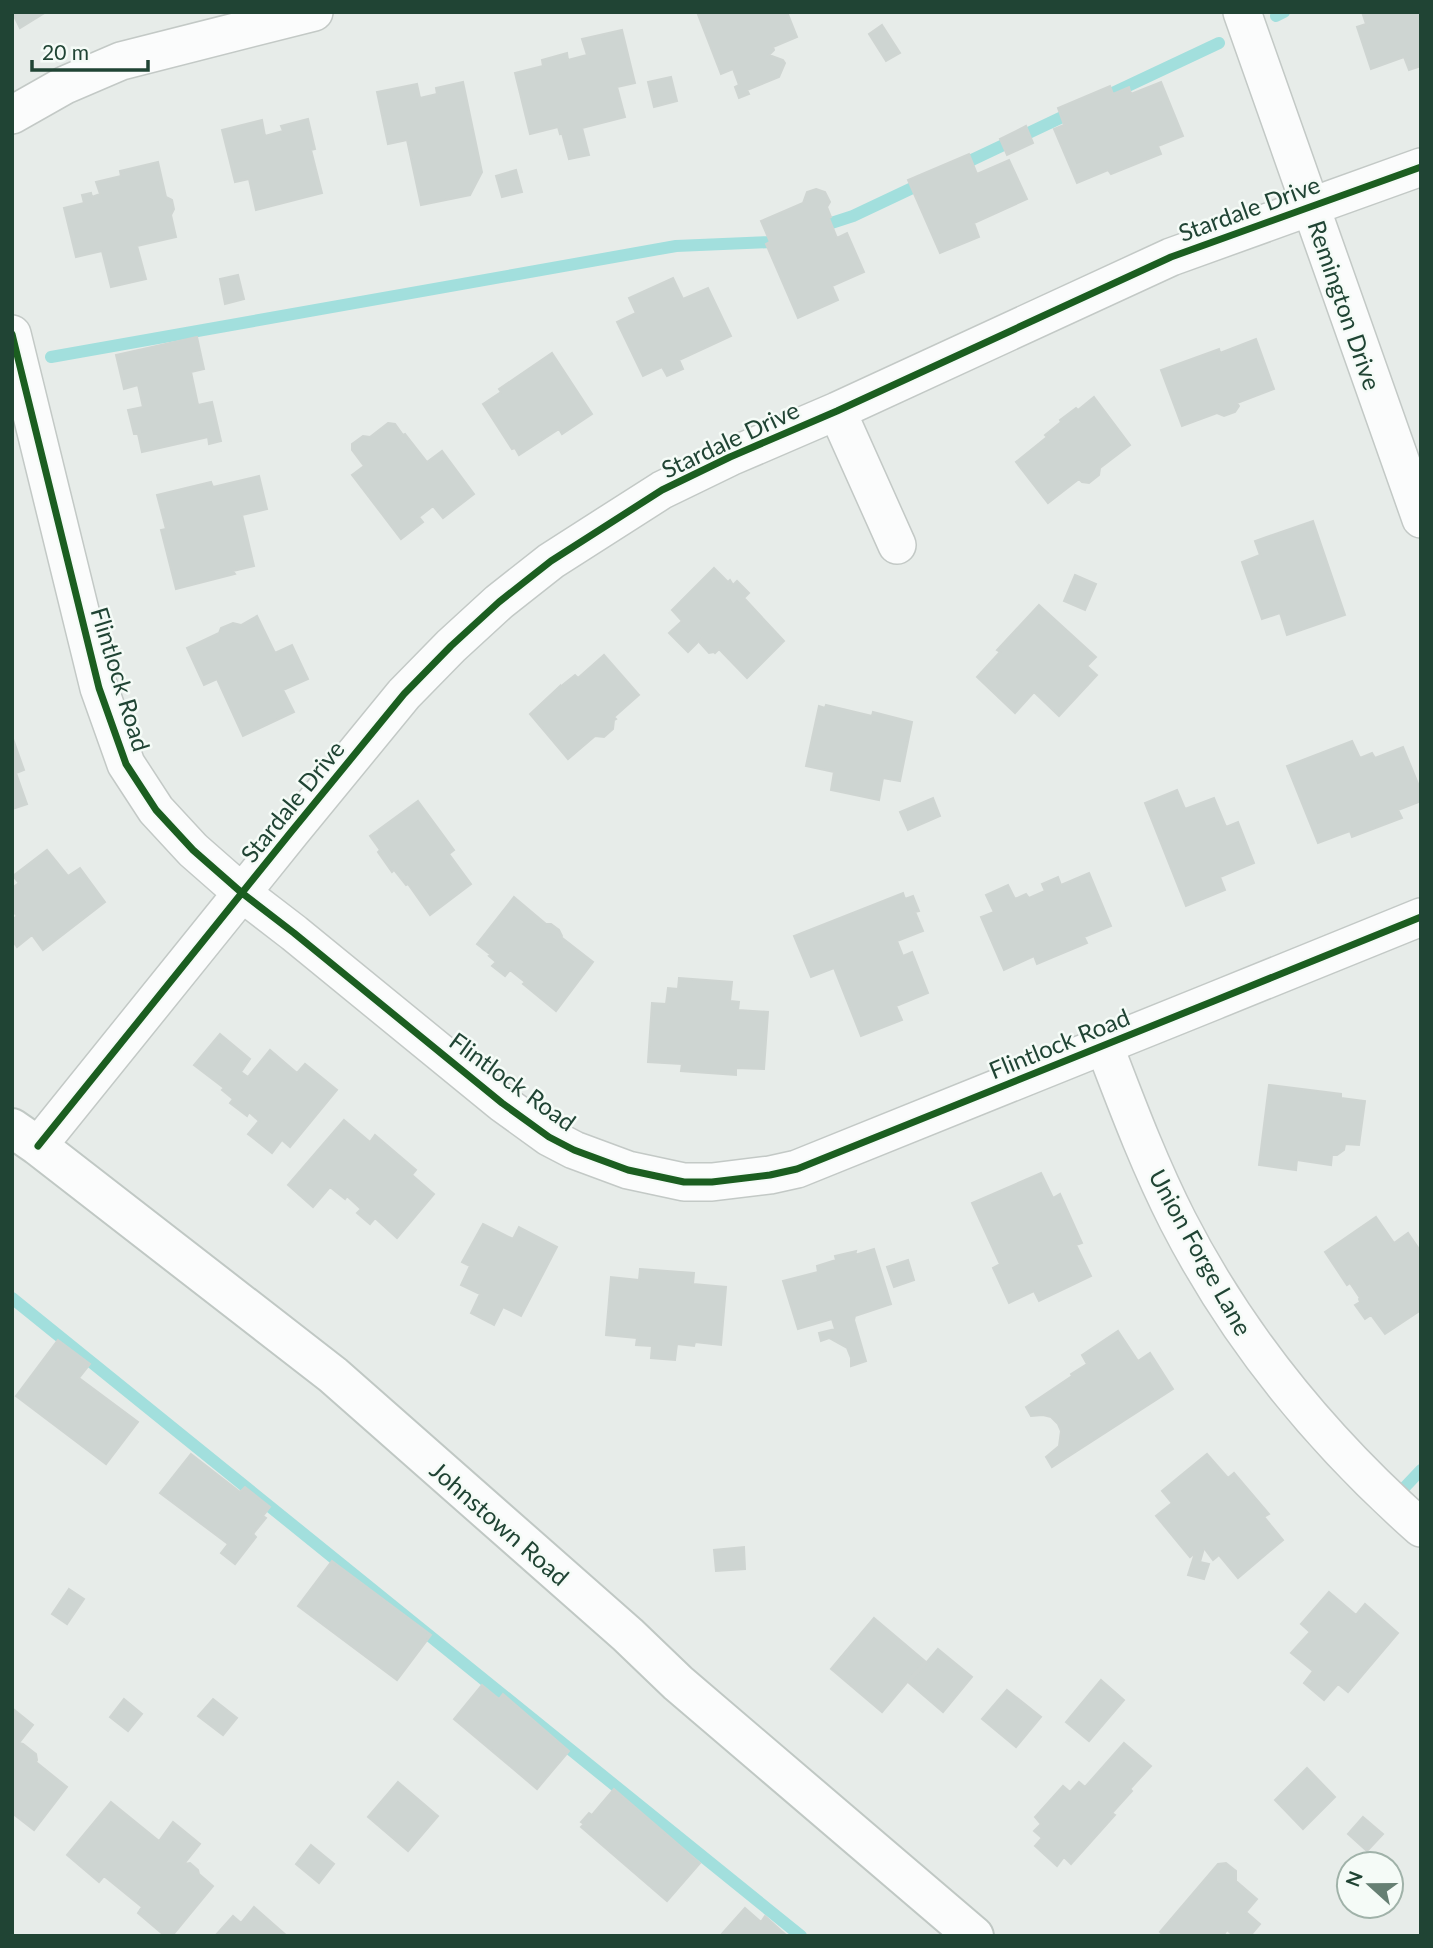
<svg xmlns="http://www.w3.org/2000/svg" width="1433" height="1948" font-family="Lato,sans-serif">
	<style>
		.lines { fill: none; stroke-linecap: round; stroke-linejoin: round }
		.stream { stroke: #a2dfdd; stroke-width: 12 }
		.building { fill: #ced5d2; stroke: #cfd5d2; stroke-width: 2 }
		.minor-casing { stroke: #c3c9c6; stroke-width: 40 }
		.secondary-casing { stroke: #c0c8c4; stroke-width: 42 }
		.minor { stroke: #fbfcfc; stroke-width: 37 }
		.secondary { stroke: #fbfcfc; stroke-width: 38 }
		.cycleway-casing { stroke: #f5fbf7; stroke-width: 11 }
		.cycleway { stroke: #1b5e20; stroke-width: 7 }
		.labels { text-anchor: middle; dominant-baseline: central; stroke-width: 5; stroke-linejoin: round; paint-order: stroke }
		.street-label { font-size: 24px; fill: #204434; stroke: #f5fbf7 }
	</style>
	<rect width="100%" height="100%" fill="#e7ece9"/>
	<g class="lines">
		<path class="stream" d="M1276,16l8,-4
			M1100,99l119,-56
			M957,167l120,-57
			M816,228l37,-12 72,-34
			M51,357l625,-111 95,-4 14,-5
			M12,1298l789,638
			M1404,1488l17,-18"/>
	</g>
	<path class="building" d="M12,12h34l-26,16z
		M697,12h90l10,25 -24,10 1,3 -5,5 14,5 2,3 -6,14 -32,13 2,4 -10,4 -4,-11 4,-2 -6,-16 -12,5z
		M1362,12h59v54l-12,4 -5,-13 -33,12 -14,-42 9,-3z
		M882,25l18,28 -14,8 -17,-27z
		M622,30l13,53 -18,4 8,30 -43,11 7,27 -20,4 -7,-26 -2,1 -2,-7 -28,7 -15,-61 28,-7 -1,-6 25,-7 1,7 19,-5 -5,-16z
		M671,77l6,24 -23,6 -6,-25z
		M463,82l19,90 -12,23 -49,10 -14,-65 -19,4 -11,-52 40,-8 3,14 17,-4 -1,-6z
		M1161,82l22,54 -25,10 3,8 -50,20 -3,-4 -31,13 -23,-54 10,-4 -6,-17 52,-22 3,8 16,-7 2,7z
		M308,119l7,30 -4,1 11,43 -66,17 -7,-31 -14,3 -13,-52 40,-10 3,16 18,-5 -2,-5z
		M1026,126l7,17 -26,12 -7,-16z
		M969,154l8,20 32,-14 18,39 -53,24 5,14 -39,16 -32,-73z
		M158,162l8,35 6,3 2,9 -3,6 5,22 -39,9 9,33 -35,8 -9,-36 -26,6 -12,-49 20,-5 -2,-8 9,-2 1,4 8,-3 -4,-12 25,-6 -1,-5z
		M516,170l6,22 -20,5 -6,-21z
		M816,189l9,3 5,10 -3,5 4,10 -2,1 8,20 10,-5 17,39 -32,14 6,14 -40,18 -32,-74 4,-2 -9,-21 42,-18 4,-11z
		M238,275l6,24 -19,5 -5,-25z
		M673,278l10,21 25,-11 23,48 -52,24 4,9 -16,7 -5,-9 -19,9 -26,-54 19,-9 -7,-15z
		M197,337l7,32 -13,3 7,33 14,-3 9,39 -12,3 -1,-7 -66,15 -4,-18h-4l-6,-24 15,-3 -5,-22 -14,4 -8,-34z
		M1256,339l18,50 -37,14 2,3 -4,6 -11,4 -7,-3 -35,13 -21,-56 58,-21 1,4z
		M552,353l40,61 -30,20 -3,-5 -40,26 -4,-7 -3,1 -29,-45 18,-12 -2,-3z
		M1094,397l36,48 -30,23 -1,7 -10,8 -7,-1 -3,-3 -31,24 -32,-41 31,-25 -2,-2 16,-13 -1,-2 16,-12 2,2z
		M388,423l7,1 8,11 2,-1 22,28 15,-11 32,43 -31,24 -10,-12 -14,11 4,5 -22,17 -49,-64 12,-9 -12,-16v-6l11,-8 7,1z
		M259,476l8,33 -25,6 12,51 -21,5 2,3 -59,15 -15,-59 5,-1 -9,-34 54,-13 2,5z
		M1313,521l32,94 -58,20 -7,-22 -18,6 -20,-57 18,-7 -5,-14z
		M714,568l14,14 2,-2 3,5 4,-4 12,12 -5,5 40,43 -37,37 -28,-29 -4,4 -1,-1 -5,1 -9,-10 1,-4 -13,13 -19,-19 13,-12 -10,-11z
		M1075,575l21,9 -11,26 -21,-9z
		M1039,605l57,52 -9,9 10,9 -38,41 -25,-24 -19,21 -38,-36 23,-25 -3,-2z
		M257,616l18,37 17,-8 16,34 -25,11 11,22 -51,24 -26,-57 -13,6 -17,-37 32,-15 2,-5 12,-5 8,2z
		M604,655l35,40 -25,22 2,2 -2,1 -1,9 -9,8 -9,-1 -27,23 -38,-45 30,-28v1l15,-12 3,3z
		M826,705l46,11 1,-4 39,10 -12,59 -17,-3 -4,22 -48,-10 3,-18 -28,-6 13,-60 6,2z
		M12,736l12,34 -8,3 11,31 -15,5z
		M1352,741l8,17 12,-5 3,5 28,-11 18,44v10l-23,9 4,8 -50,19 -2,-6 -32,12 -31,-77z
		M1177,790l8,19 29,-11 12,29 12,-5 16,41 -34,14 5,13 -39,16 -41,-103z
		M933,798l7,18 -32,14 -8,-18z
		M418,801l36,49 -5,4 22,30 -41,31 -22,-31 -2,1 -12,-15 -2,2 -14,-20 2,-2 -10,-14z
		M47,850l21,26 12,-8 25,34 -62,48 -11,-15 -15,12 -5,-7v-20l5,-4 -5,-6v-22l7,-5 -6,-7z
		M1089,873l22,53 -27,11 3,6 -50,21 -3,-8 -30,14 -23,-53 13,-5 -8,-17 22,-10 7,14 11,-5 3,4 16,-7 -3,-7 16,-7 3,8z
		M903,893l2,6 8,-3 6,15 -4,1 8,19 -26,10 6,15 9,-4 16,41 -32,13 6,14 -41,16 -27,-68 -23,9 -17,-41z
		M514,897l32,27h5l8,6 3,6 -1,1 32,25 -37,49 -33,-27 2,-2 -15,-12 -5,6 -13,-10 4,-4 -7,-6 2,-1 -14,-11z
		M679,978l53,4 -2,19 9,1 -1,8 30,2 -4,57 -28,-1v7l-55,-4 1,-7 -34,-2 4,-59 14,1 2,-16 10,1z
		M220,1034l30,25 -9,13 7,5 22,-27 27,23 8,-9 32,26 -47,57 -8,-7 -10,13 -24,-19 11,-13 -10,-9 -2,4 -17,-13 3,-4 -11,-9 2,-2 -30,-23z
		M1269,1085l72,9v4l24,3 -6,44 -14,-1 -1,6 -7,5h-5l-1,10 -34,-5 -1,10 -37,-5z
		M344,1120l26,22 5,-7 41,35 -4,5 22,19 -37,44 -22,-20 -5,6 -13,-11 4,-4 -14,-13 -2,3 -15,-12 -17,20 -25,-22z
		M1041,1173l12,25 7,-4 22,49 -6,2 15,31 -52,25 -5,-10 -25,12 -16,-35 7,-4 -28,-61z
		M1376,1217l18,26 14,-10 13,19v58l-36,24 -14,-19 -6,4 -10,-14 5,-3 -1,-3 1,-1 -10,-15 -3,2 -22,-33z
		M483,1224l30,15 6,-12 38,20 -36,69 -18,-9 -9,18 -23,-12 9,-19 -19,-9 9,-19 -8,-4z
		M874,1249l17,55 -36,12 -1,4 12,41 -15,5v-8l-4,-10 -18,-10 -8,3 -2,-8 16,-4 -3,-10 -34,10 -15,-48 35,-9 -1,-6 19,-6 -1,-4 21,-5 -1,4z
		M908,1260l6,20 -20,7 -7,-20z
		M640,1269l54,4 -1,11 33,3 -5,58 -26,-3 -1,4 -17,-2 -2,16 -24,-2 1,-12 -16,-1 1,-7 -31,-3 5,-58 28,3z
		M1118,1331l20,30 12,-8 23,36 -121,78 -6,-10 13,-11 2,-15 -3,-7 -7,-7 -8,-2 -12,1 -5,-9 46,-31 -1,-2 16,-10 -5,-9z
		M58,1340l32,24 -11,14 59,44 -32,42 -90,-68z
		M191,1454l49,38 5,-5 25,20 -7,9 3,2 -13,16 3,3 -21,27 -14,-11 7,-9 -68,-51z
		M1207,1454l21,24 6,-5 35,41 -5,3 19,23 -45,38 -19,-23 -6,5 -9,-12 -4,14 9,2 -5,15 -16,-4 7,-22 -5,4 -34,-41 16,-13 -10,-12z
		M744,1547l1,22 -29,2 -2,-21z
		M332,1561l99,74 -34,45 -99,-74z
		M69,1589l15,10 -17,25 -15,-10z
		M1329,1592l27,23 9,-11 33,29 -50,59 -10,-8 -14,16 -20,-17 9,-12 -22,-18 19,-21 -9,-8z
		M874,1618l51,43 -43,51 -51,-43z
		M938,1649l34,28 -29,35 -34,-29z
		M1101,1680l23,20 -35,41 -23,-19z
		M482,1685l17,14 4,-5 66,57 -32,38 -83,-70z
		M1007,1690l34,27 -25,30 -34,-28z
		M124,1699l18,15 -14,17 -18,-14z
		M213,1699l24,19 -14,17 -25,-19z
		M12,1708l21,17 -14,18 4,1 13,10 1,6 -1,2 31,25 -33,43 -22,-17z
		M1124,1743l27,23 -21,23 2,2 -20,22 3,2 -44,49 -7,-7 -7,9 -22,-20 7,-8 -8,-7 7,-7 -6,-7 28,-31 7,6 9,-10 6,5z
		M1307,1768l28,29 -32,32 -28,-29z
		M398,1782l40,34 -30,35 -40,-34z
		M614,1789l86,74 -33,38 -86,-74 3,-3 -3,-2 8,-9 3,2z
		M111,1802l48,39 14,-19 27,22 -16,20 6,-1 8,7 1,4 14,12 -41,50h-7l-27,-23 4,-6 -38,-31 -5,6 -32,-27z
		M1363,1817l20,17 -16,17 -19,-17z
		M311,1845l23,19 -15,19 -23,-19z
		M1226,1863l10,8v10l21,18 -11,13 14,12 -10,12h-16l-7,-6 -4,6h-59l-4,-4 58,-68z
		M254,1907l33,29h-72l18,-20 8,7z
		M745,1908l16,14 4,-6 22,20h-67z"/>
	<g class="lines">
		<g class="minor-casing">
			<path id="minor" d="M1242,12l179,507
				M12,115l53,-30 56,-24 193,-49
				M12,334l87,354 27,76 30,46 37,40 49,43 52,40 208,170 47,34 25,13 54,20 56,12h28l58,-7 27,-6c209,-83 416,-168 624,-252
				M837,411l60,134
				M1104,1045c23,60 45,119 74,176 60,117 145,220 243,307
				M38,1146l253,-314 113,-138 47,-48 48,-44 52,-41 111,-71 68,-33 107,-46 334,-154 250,-90"/>
		</g>
		<g class="secondary-casing">
			<path id="secondary" d="M12,1128l26,18 295,229 295,260 50,48 296,253"/>
		</g>
		<use href="#minor" class="minor"/>
		<use href="#secondary" class="secondary"/>
		<g class="cycleway-casing">
			<path id="cycleway" d="M12,334l87,354 27,76 30,46 37,40 49,43 52,40 208,170 47,34 25,13 54,20 56,12h28l58,-7 27,-6c209,-83 416,-168 624,-252
				M38,1146l253,-314 113,-138 47,-48 48,-44 52,-41 111,-71 68,-33 107,-46 334,-154 250,-90"/>
		</g>
		<use href="#cycleway" class="cycleway"/>
	</g>
	<g class="labels">
		<g class="street-label">
			<text transform="translate(1249 208) rotate(-20)">Stardale Drive</text>
			<text transform="translate(1345 305) rotate(71)">Remington Drive</text>
			<text transform="translate(730 439) rotate(-25)">Stardale Drive</text>
			<text transform="translate(121 679) rotate(73)">Flintlock Road</text>
			<text transform="translate(292 801) rotate(-51)">Stardale Drive</text>
			<text transform="translate(1059 1043) rotate(-22)">Flintlock Road</text>
			<text transform="translate(513 1081) rotate(36)">Flintlock Road</text>
			<text transform="translate(1201 1252) rotate(61)">Union Forge Lane</text>
			<text transform="translate(500 1523) rotate(41)">Johnstown Road</text>
		</g>
	</g>
	<rect width="1433" height="1948" fill="none" stroke="#204434" stroke-width="28"/>
	<g transform="translate(1370 1885) rotate(291)"><circle r="33" fill="#f5fbf7" stroke="#a0b2a9" stroke-width="2"/>
	<path d="M0-5L12 26L0 18L-12 26Z" fill="#667f73"/>
	<text y="-10" font-size="19" font-weight="bold" text-anchor="middle" fill="#204434">N</text>
	</g>
	<path d="M32 60v10h116v-10" fill="none" stroke="#204434" stroke-width="3.5"/>
	<text x="42" y="60" font-size="21" fill="#204434" stroke="#f5fbf7" stroke-width="5" paint-order="stroke">20 m</text>
</svg>
